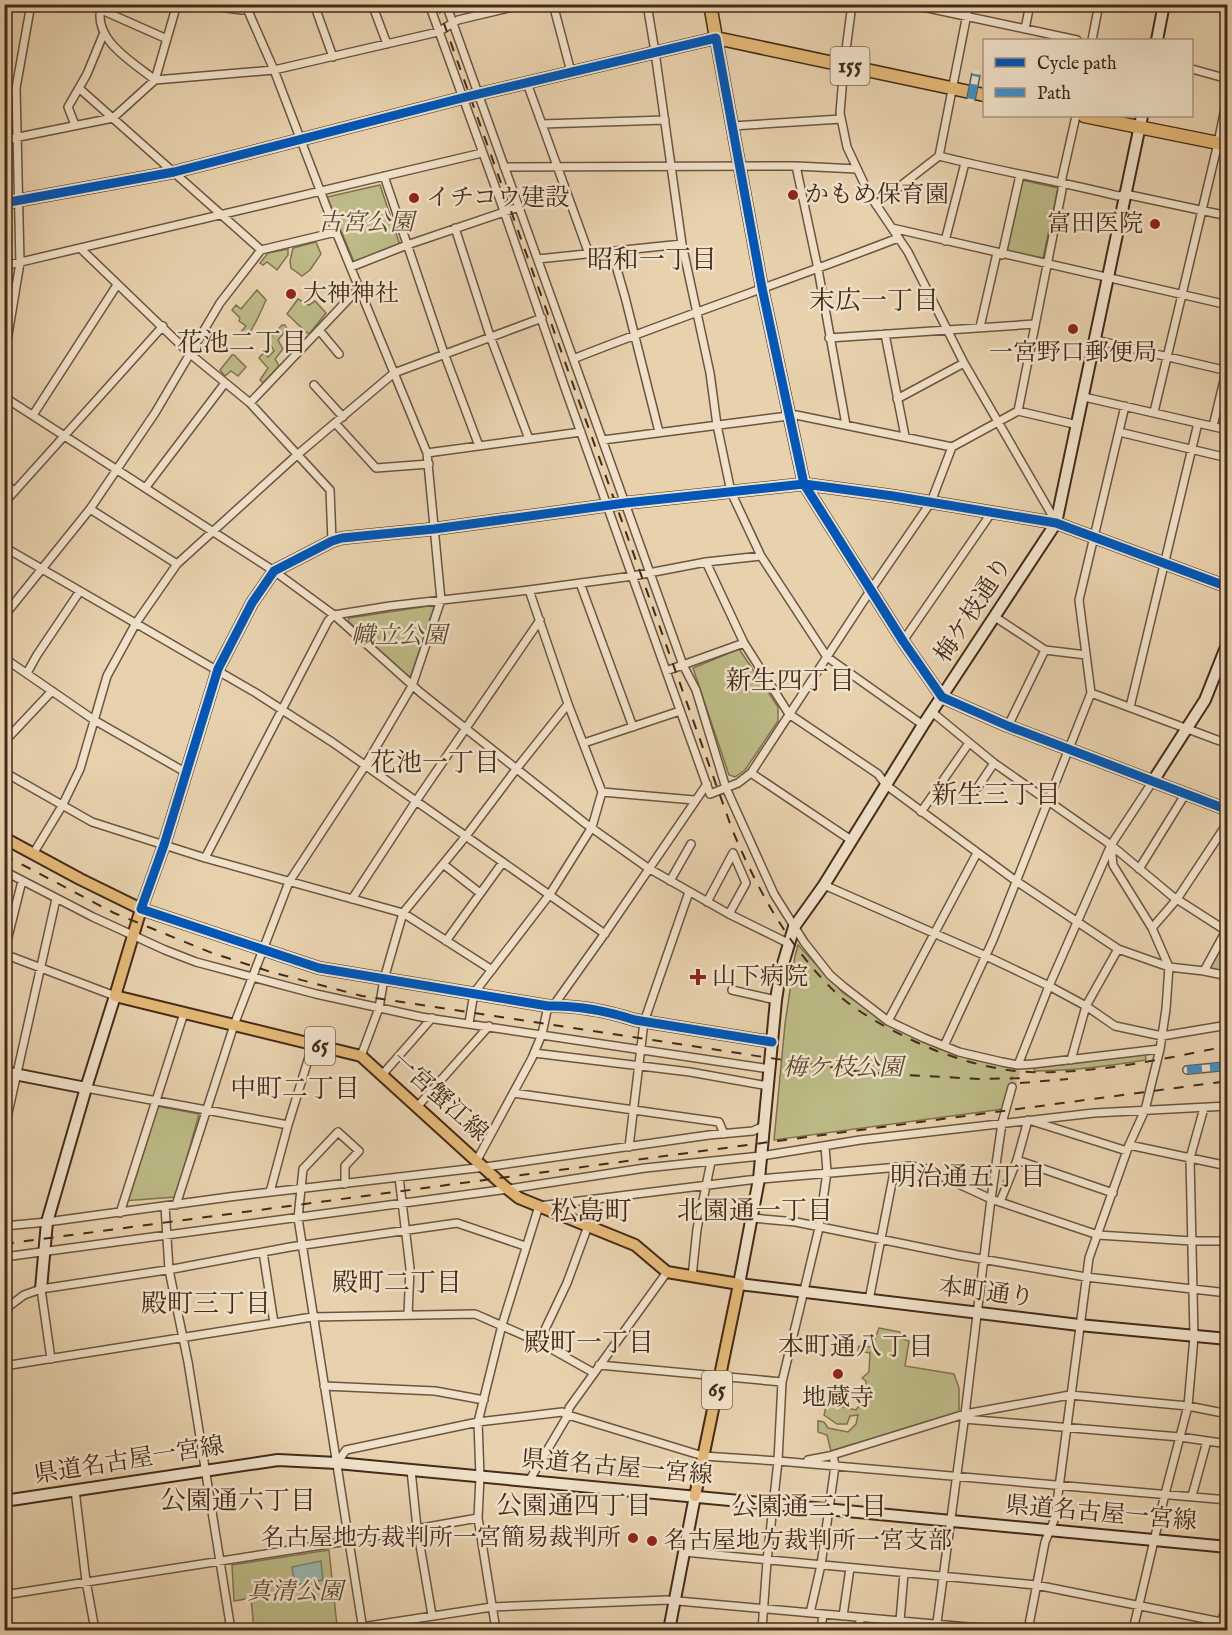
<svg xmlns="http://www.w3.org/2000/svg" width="1232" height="1635" font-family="'IM FELL English','Noto Serif JP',serif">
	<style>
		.green { fill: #bcba86; stroke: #807250; stroke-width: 1.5 }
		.water { fill: #97b7af; stroke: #767f73; stroke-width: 1.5 }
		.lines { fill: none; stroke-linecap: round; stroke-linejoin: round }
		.street-tunnel { stroke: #c7b090; stroke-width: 7; stroke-dasharray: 7 3.5; stroke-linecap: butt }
		.street-casing { stroke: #6d543f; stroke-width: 10 }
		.secondary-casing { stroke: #442a1a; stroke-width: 14 }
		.primary-casing { stroke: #442a1a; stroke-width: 14 }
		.highway-casing { stroke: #442a1a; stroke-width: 15 }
		.street { stroke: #f0e2ca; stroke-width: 7 }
		.secondary { stroke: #f0e2ca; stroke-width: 10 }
		.primary { stroke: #e4b977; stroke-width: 10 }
		.highway { stroke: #e4b977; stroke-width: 12 }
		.rail { stroke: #442a1a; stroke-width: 2; stroke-dasharray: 10 10; stroke-linecap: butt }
		.street-bridge-casing { stroke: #6d543f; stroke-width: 10; stroke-linecap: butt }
		.street-bridge { stroke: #f0e2ca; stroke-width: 7 }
		.quiet { stroke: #4090c9; stroke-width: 8; stroke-dasharray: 15 8; stroke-linecap: butt }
		.cycleway-casing { stroke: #f0e2ca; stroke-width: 13 }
		.cycleway { stroke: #0057b8; stroke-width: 9 }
		.poi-dot { fill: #8f2418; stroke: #f0e2ca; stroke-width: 2 }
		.labels { text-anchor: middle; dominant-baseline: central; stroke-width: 5; stroke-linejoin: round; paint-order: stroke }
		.shield { fill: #f0e2ca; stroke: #78614f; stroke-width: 1.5 }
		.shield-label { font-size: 22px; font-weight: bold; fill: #442a1a }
		.poi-label { font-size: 24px; fill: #442a1a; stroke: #f0e2ca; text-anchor: start }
		.park-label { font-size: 24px; font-style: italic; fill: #5c4730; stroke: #f0e2ca }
		.street-label { font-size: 24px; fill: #442a1a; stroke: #f0e2ca }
		.neighbourhood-label { font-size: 26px; fill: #442a1a; stroke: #f0e2ca }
		.quarter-label { font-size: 27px; fill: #442a1a; stroke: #f0e2ca }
	</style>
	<rect width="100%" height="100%" fill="#e8d2ae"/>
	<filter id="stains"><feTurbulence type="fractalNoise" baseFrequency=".00333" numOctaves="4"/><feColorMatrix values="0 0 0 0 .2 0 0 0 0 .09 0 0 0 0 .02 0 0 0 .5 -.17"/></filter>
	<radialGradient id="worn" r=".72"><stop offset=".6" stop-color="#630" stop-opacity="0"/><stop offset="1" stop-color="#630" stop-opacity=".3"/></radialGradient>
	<path class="green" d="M1022,180l36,8 -15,70 -37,-7z
		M380,185l20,60 -46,17 -27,-65z
		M316,242l5,12 -11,16 -8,6 -11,-8 -1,-7 3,-13z
		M288,249v6l-11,15 -10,-8 -4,3 -3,-2 8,-10z
		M257,290l9,10c-6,13 -10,25 -19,36l-6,-4 5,-6 -7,-5 1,-3 -8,-8 4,-5 5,4z
		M298,299l11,6 6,-4 11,12 -16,20h-3l-20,-19z
		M282,325h3l2,4 -9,11 5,9 -8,10 4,7 -16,17 -3,-3 8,-12 -9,-10 4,-5 5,4 6,-6 -6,-11z
		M232,355h2l12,12 -8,9 -7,-5 -6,5 -5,-6z
		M435,605l-25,73 -62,-57 1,-3z
		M739,649l39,58v14l-33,49 -10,7 -6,-2 -36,-107z
		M1224,938l3,1v33l-18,-4z
		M798,945l44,47 51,35 59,26 22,7 41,8 -12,41 -229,31 11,-116 10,-68z
		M1145,1053l1,7c-37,6 -74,11 -111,11l-2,-4 37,-3z
		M156,1106l43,8 -23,83 -53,4z
		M879,1328l21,4v6l9,3 -4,25 49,8 5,14v24l-128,39 -4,-16 -9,-3v-11l6,1 4,6 20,4 8,-8 2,-9 -8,1 -3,8h-10l-13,-9 5,-19 8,1 -2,8 21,5 7,-9 3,-20 -4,-3 7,-6 1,-19 -12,-2 1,-5 13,1z
		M329,1550l8,76 -25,4h-58l-3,-32 -17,3 -2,-36z"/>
	<path class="water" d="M321,1561l2,19 -28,5 -3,-18z"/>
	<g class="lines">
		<path class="street-tunnel" d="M1012,1087l6,-22"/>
		<g class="street-casing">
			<path id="street" d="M88,4l79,35
				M102,4c-12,35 31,58 53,76l22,-76
				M314,4l19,53
				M372,4l15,40
				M429,4l75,207 61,177 145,406 28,-11 13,-10 119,-182 61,-89 21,-55
				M446,4l237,661 13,25 30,98 48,106 30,48 26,33 14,12 44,34 36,17 35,14 43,10 16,3 15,-1 127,-15
				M553,4l18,68
				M647,4l8,48 27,192 28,129 7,52 14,67 30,64 66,101 96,68
				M852,4l-8,61 -4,48 7,34 22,47 39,58 56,111 92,159
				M909,4l168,36
				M177,5l35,1 30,4 5,-3
				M1025,29l5,-25
				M1092,40l7,-36
				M1192,69l36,10
				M527,83l62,171
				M80,89l181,161
				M542,124l123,-4
				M75,125l-7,-18 19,-33 16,-39
				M732,126l109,-7
				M4,140l109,-22 42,-38 119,-10 164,-38 20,-12 67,-16
				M939,156c59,15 120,25 179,40l7,-2 103,22
				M796,166l22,103 28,156
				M504,167l292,-1 61,3
				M384,176l60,177 35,93
				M876,205l63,-49 30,-152
				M455,228l35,108 39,103
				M892,228l336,77
				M945,241l20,-78
				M81,249l108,104 61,50 80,87 2,51
				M612,252l13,45 34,135
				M1002,255l18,-80
				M538,259l144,-15
				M4,266l478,-113
				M351,267l56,-22 112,-38
				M980,327l17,-74
				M319,330l20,24
				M885,334l20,102
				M829,338l206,-14
				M1096,340l132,31
				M4,359l16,-96 -4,-175 15,-84
				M573,359c108,-43 217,-79 325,-121
				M314,385l29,32
				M4,397l270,174 60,44 87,78 165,131 62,44 81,46 59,29
				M1084,397l144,33
				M897,399l67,-36
				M250,403l109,-115
				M1018,411l60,14
				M1154,412l64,-269 10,-50
				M33,415l84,-130
				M336,424l40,44 53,-4
				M1213,426l14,-58
				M1119,432l109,26
				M603,440l193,-25 156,32 66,-36 44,-221v-12l14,-62
				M427,453l154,-21
				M4,484l11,7
				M146,487l79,-104
				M4,503l159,-177
				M90,509l87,55
				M4,547l252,146 76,49 273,192
				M706,562l38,81 45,71 89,60 8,11 130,96 102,68 51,18 35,4 24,5
				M580,583l53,144
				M4,616l86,-107 65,-96 65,-110 41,-53 75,-18
				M995,617l50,33
				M903,641l89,-129
				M4,658l90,62 91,52
				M666,671l78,-28
				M27,673l10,-18 43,-64
				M1091,693l137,51
				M1130,707l68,-284
				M932,712l62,51 117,82 61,51 56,36
				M1008,726l37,-76 41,5
				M4,742l48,-51
				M584,743l96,-32
				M4,772l88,50 113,36 198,55 89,57
				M751,773l100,67
				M978,787l16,-24
				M602,792l92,8
				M921,812l48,-69
				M33,854l29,-48 18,-37 27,-93 29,-53 41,-59 120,-109 97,-82 148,-55
				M205,858l123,-237 6,-6 56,-9 139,-16 104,-14 73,-14 55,-6
				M443,864l37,29
				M1139,869l47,-76
				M4,871l89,46 72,33 31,12 120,32 105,23 349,52
				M670,881l21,-37
				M824,885l162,71 63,30 37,20 29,20 47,10 66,-11
				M352,899l64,-98 124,-181
				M707,902l26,-49 13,30 -17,31
				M1152,928l25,-29 51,-77
				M446,941l57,-79
				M4,953l18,-72
				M4,954l111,42
				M1204,971l24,-44
				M732,990l44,10
				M888,1021l89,-168
				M469,1023l5,-30 76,-99 42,-67 10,-35 -34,-88 -39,-114
				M944,1046l49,-106 98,-247 -12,-93 46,-194
				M534,1053l156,19 78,14
				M361,1056l18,-48 5,-29 19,-66 63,-77 51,-68 51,-64
				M1071,1060l15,-54 32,-57
				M1018,1065l31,-79 62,-141 42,-64
				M1187,1070l41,-4
				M382,1075l50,-57
				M86,1088l202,37
				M513,1093l206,29 5,12
				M417,1107l72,-81
				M1032,1121l95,30
				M4,1131l52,-232
				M1129,1145l99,21
				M629,1147l15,-125 45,-130
				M477,1160l55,-102 10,-24 6,-28 8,-4 52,-73 99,-145
				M1017,1160l96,33
				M399,1177l11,91 -2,47
				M345,1184v-18l14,-15 -21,-19 -35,37 -5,49 65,412
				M270,1192l18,-67 25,-81
				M1000,1202l17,-42 11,-40
				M176,1205l58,-180 55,-143 76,-116 47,-80 29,-86 -14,-147 -91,-221 -62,-162 -29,-66
				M165,1206l4,64 19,92 43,268
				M120,1213l64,-200
				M752,1218l44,4 162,33 128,22 142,16
				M4,1226l43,-4 182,-25 256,-30 224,-32 44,-4 11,-5
				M263,1252l11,71
				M4,1257l504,-68 137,-21 116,-12 99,-16 234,-27 134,-7
				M692,1277l5,-48 14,-67
				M41,1289l10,70
				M869,1300l26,-133
				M4,1310l20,-15 17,-6 132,-20 117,-22 167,-24 68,23
				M539,1342l28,-59 21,-57
				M599,1365l183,17
				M4,1366l308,-49 163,-3 64,28 55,31
				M324,1386l111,5 49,9
				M964,1419l216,18 48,7
				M808,1460l21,-4 136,-42 105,-19 118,11 40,8
				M337,1463l9,-13 132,-28 84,-10 6,3 135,41 75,5 450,39
				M411,1470l6,58 15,87
				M529,1481l39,-66 1,-7 98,-136
				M75,1490l11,91 9,49
				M1192,1496l15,-55
				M684,1552l352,33 185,37
				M4,1595l344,-54 130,-23
				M810,1613l11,-48 14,-99 -2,-11
				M843,1616l7,-48
				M900,1621l4,-48
				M342,1630l150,-23 175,-7 334,30
				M496,1630l-18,-112 2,-41 -2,-55 24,-97 37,-119 210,-26 162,-14 15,3 65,30 107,36 94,6h36
				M762,1630l5,-69 11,-100 4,-79 37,-154 8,-56 -2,-26
				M821,1630l2,-16
				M859,1630l1,-12
				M936,1630l29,-216 26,-215 11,-76 10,-36
				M1028,1630l17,-88 10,-24 34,-260 40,-113 16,-35 15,-61 6,-40 3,-42 -17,-39 -39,-63 -2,-20
				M1133,1630l32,-136 23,-88 6,-69 -4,-179 14,-50
				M1219,1630l9,-29"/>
		</g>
		<g class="secondary-casing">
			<path id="secondary" d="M1157,40l7,-36
				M1142,116l-86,407 -133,202 -99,160 -30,42 -14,47 -4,26 -17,179 -20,105 340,41 149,14
				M4,203l170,-31 288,-74 254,-60 46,250 42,196 99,157 39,56 66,29 220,84
				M1153,781l52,-81 23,-58
				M772,1042l-137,-22c-28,-9 -58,-15 -87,-14l-229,-38 -178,-59 23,-64 54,-176 34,-66 22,-32 58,-30 10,-3 92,-9 191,-26 179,-19 89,12 163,27 172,64
				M4,1072l82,16
				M41,1289l6,-67 39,-134 29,-92
				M4,1501l274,-41 59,3 891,84
				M669,1630l26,-134"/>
		</g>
		<g class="primary-casing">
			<path id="primary" d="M4,838l76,41 61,30 -26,87 246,60 144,131 14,11 116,47 32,27 72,12 -44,212"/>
		</g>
		<g class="highway-casing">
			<path id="highway" d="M710,4l6,34 268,57
				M1084,116l144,29"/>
		</g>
		<use href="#street" class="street"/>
		<use href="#secondary" class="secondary"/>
		<use href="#primary" class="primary"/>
		<use href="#highway" class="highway"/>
		<path class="rail" d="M437,4l295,825c25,60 56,117 103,163 24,23 72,47 102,59 30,11 61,20 93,21 66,2 133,-13 198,-26
			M4,855l110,58 98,40 59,19 91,24 507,77 111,6 49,-1
			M1020,1083l48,-4
			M4,1244l1224,-163"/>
		<g class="street-bridge-casing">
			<path id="street-bridge" d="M971,99l5,-25"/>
		</g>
		<use href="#street-bridge" class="street-bridge"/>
		<path class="quiet" d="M971,99l5,-25
			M1187,1070l41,-4"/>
		<g class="cycleway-casing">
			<path id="cycleway" d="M4,203l170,-31 288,-74 254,-60 46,250 42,196 99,157 39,56 66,29 220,84
				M772,1042l-137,-22c-28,-9 -58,-15 -87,-14l-229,-38 -178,-59 23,-64 54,-176 34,-66 22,-32 58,-30 10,-3 92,-9 191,-26 179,-19 89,12 163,27 172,64"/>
		</g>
		<use href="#cycleway" class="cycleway"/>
	</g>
	<g class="poi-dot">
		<circle cx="793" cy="195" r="6"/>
		<circle cx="414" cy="198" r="6"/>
		<circle cx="1155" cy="224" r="6"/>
		<circle cx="291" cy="294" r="6"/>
		<circle cx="1073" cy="329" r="6"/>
		<path d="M695 968h6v6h6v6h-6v6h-6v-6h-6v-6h6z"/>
		<circle cx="838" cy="1374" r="6"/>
		<circle cx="633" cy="1538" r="6"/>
		<circle cx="652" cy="1541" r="6"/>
	</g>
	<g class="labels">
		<g class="shield">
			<rect x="830.5" y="47" width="39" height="38" rx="4.5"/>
			<rect x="305" y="1027" width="30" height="38" rx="4.5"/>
			<rect x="702" y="1371" width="30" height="38" rx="4.5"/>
		</g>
		<g class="shield-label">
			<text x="850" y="66">155</text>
			<text x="320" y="1046">65</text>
			<text x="717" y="1390">65</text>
		</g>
		<g class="poi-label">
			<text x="805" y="195">かもめ保育園</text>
			<text x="426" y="198">イチコウ建設</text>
			<text x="1143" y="224" text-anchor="end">富田医院</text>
			<text x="303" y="294">大神神社</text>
			<text x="1073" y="353" text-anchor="middle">一宮野口郵便局</text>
			<text x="712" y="977">山下病院</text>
			<text x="838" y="1398" text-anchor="middle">地蔵寺</text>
			<text x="621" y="1538" text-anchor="end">名古屋地方裁判所一宮簡易裁判所</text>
			<text x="664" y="1541">名古屋地方裁判所一宮支部</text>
		</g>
		<g class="park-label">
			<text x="366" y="223">古宮公園</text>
			<text x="399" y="636">幟立公園</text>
			<text x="843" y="1068">梅ケ枝公園</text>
			<text x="295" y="1592">真清公園</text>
		</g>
		<g class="street-label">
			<text transform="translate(974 610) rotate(-57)">梅ケ枝通り</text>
			<text transform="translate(439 1097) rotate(42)">一宮蟹江線</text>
			<text transform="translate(986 1293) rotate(7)">本町通り</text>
			<text transform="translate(129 1461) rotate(-9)">県道名古屋一宮線</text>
			<text transform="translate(617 1468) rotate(5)">県道名古屋一宮線</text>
			<text transform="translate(1101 1514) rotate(5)">県道名古屋一宮線</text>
		</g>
		<g class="neighbourhood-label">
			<text x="652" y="260">昭和一丁目</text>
			<text x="874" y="301">末広一丁目</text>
			<text x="242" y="343">花池二丁目</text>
			<text x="790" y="681">新生四丁目</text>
			<text x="435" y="763">花池一丁目</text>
			<text x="996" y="795">新生三丁目</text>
			<text x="295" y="1089">中町二丁目</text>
			<text x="968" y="1177">明治通五丁目</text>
			<text x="755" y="1211">北園通一丁目</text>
			<text x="397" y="1283">殿町二丁目</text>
			<text x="206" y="1304">殿町三丁目</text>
			<text x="589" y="1343">殿町一丁目</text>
			<text x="856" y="1347">本町通八丁目</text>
			<text x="238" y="1501">公園通六丁目</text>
			<text x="574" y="1506">公園通四丁目</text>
			<text x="809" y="1507">公園通三丁目</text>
		</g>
		<g class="quarter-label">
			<text x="591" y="1213">松島町</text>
		</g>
	</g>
	<rect width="1232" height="1635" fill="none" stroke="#e8d2ae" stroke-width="24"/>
	<rect x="6" y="6" width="1220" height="1623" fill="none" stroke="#442a1a" stroke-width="3"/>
	<rect x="12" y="12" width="1208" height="1611" fill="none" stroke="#442a1a" stroke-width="1.5"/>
	<rect x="983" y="39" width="210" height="78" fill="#f0e2ca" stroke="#ab9884" stroke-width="1.5"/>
	<rect x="995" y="58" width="30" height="9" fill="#0057b8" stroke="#ab9884" stroke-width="1.5"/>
	<text x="1037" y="69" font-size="18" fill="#442a1a">Cycle path</text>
	<rect x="995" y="88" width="30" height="9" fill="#4090c9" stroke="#ab9884" stroke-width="1.5"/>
	<text x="1037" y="99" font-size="18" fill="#442a1a">Path</text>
	<rect width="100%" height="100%" filter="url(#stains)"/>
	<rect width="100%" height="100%" fill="url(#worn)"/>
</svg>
